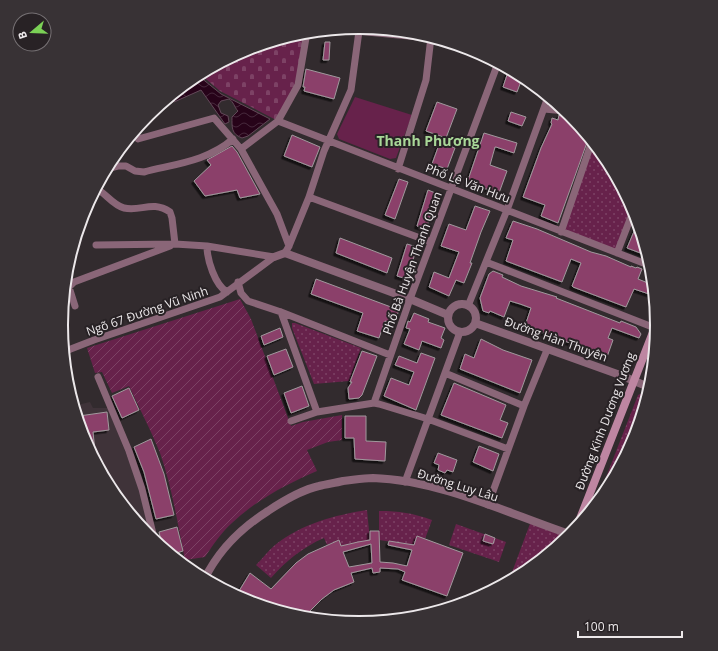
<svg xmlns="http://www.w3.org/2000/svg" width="718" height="651" font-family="'Open Sans',sans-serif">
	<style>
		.built { fill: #3f3339 }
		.grass { fill: url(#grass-dots) }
		.cemetery { fill: url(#cemetery-stones) }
		.garden { fill: url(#garden-furrows) }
		.pitch { fill: #67224b }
		.water { fill: url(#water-waves); stroke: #624858 }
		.building { fill: #8b406a; stroke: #a1999d; fill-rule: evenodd; filter: url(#shadow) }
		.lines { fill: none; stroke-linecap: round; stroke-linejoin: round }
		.minor { stroke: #8a6678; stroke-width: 7 }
		.tertiary { stroke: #8a6678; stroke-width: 8 }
		.secondary { stroke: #be86a2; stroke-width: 8 }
		.labels { text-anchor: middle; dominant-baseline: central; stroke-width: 4; stroke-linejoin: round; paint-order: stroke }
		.street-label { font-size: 12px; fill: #ece8ea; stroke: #282225 }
		.quarter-label { font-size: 14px; font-weight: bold; fill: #a9d898; stroke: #282225 }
		.rim { fill: none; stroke: #ece8ea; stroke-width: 2 }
	</style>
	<defs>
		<pattern id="grass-dots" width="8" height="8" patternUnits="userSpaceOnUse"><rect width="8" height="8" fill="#67224b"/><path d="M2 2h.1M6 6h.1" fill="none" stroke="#7d4265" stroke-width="1.8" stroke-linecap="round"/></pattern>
		<pattern id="cemetery-stones" width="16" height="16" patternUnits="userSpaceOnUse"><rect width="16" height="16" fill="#67224b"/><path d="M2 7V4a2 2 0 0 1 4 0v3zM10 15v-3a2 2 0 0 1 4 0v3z" fill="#7d4265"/></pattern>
		<pattern id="garden-furrows" width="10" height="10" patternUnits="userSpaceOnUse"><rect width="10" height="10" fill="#67224b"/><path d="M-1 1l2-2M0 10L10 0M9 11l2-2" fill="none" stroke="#7d4265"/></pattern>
		<pattern id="water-waves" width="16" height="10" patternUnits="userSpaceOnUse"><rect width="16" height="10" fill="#270319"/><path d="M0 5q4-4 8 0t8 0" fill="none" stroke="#46283b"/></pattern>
		<filter id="shadow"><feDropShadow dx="-2.5" dy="2.5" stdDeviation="0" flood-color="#0009"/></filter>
	</defs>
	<rect width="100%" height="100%" fill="#322b2e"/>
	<path class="built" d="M90,402l3,6h15l30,76 13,55 -40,-48 -28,-51 -10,-34z"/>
	<path class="grass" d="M592,141l15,19 27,49 -17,44 -56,-21z
		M292,323h3l66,25 -12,33 -35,3 -22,-56z
		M655,346l-1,19 -4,9 -2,1 -2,-1v-4z
		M640,394l2,1v3l-37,97 -11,13 44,-113z
		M367,510l3,31 -12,1 -17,4 -2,-6 -12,5 -3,-7c-21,9 -38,23 -53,40l-15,-13c6,-6 12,-14 19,-20 26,-21 60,-30 92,-35z
		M379,511c21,0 33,2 53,9l-7,19 -8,-3 -3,9 -35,-5z
		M531,521l39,16 -45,37 -17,9z
		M456,524l50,18 -7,20 -50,-17z"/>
	<path class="cemetery" d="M286,37l17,3 -5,45 -20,36 -58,-30 -20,-17 45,-24z"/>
	<path class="garden" d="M240,299l11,20 40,107 12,-4 39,-7v25l-14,2 -21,8 10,21c-30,13 -61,29 -85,52 -11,10 -19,22 -27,34l-20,3c-7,-35 -13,-73 -25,-107 -9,-23 -21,-45 -31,-67l-17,7 -10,-21 -7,1 -8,-25z"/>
	<path class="pitch" d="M355,97l57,18 -16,43 -6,1 -51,-20 -2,-5z"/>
	<path class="water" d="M200,77l21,17 49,25 -22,17 -6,2c-11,-4 -10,-11 -10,-21l6,-6c-4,-4 -4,-9 -9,-12l-8,2 -3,4 3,8 7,3 1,6 -4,2 -24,-34 -27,12 -5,-5 24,-19z"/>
	<path class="building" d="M325,42h5l-1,18h-6z
		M306,69l34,9 -6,21 -30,-8 1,-4h-2z
		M509,69l14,7 -6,16 -14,-5z
		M437,102l20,7 -11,29 -20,-7z
		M511,112l15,5 -4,9 -14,-5z
		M559,115l14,4 -2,7 13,5 5,6 -31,86 -17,-7 4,-11 -22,-8 18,-49 11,-24 -1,-1 1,-5 6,2z
		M484,133l33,10 -3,10 -18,-6h-1l-5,18 17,6 -8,22 -32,-10z
		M292,135l28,12 -8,20 -28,-11z
		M440,142l15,6 -8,21 -15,-5z
		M232,146l5,6 23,42 -20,4 -3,-8 -32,6 -11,-15 17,-16 -4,-5z
		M399,179l9,3 -13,37 -10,-4z
		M428,190l10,4 -12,35 -9,-3z
		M475,206l15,5 -9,21 -11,31h2l-8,20 -8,-3 -7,16 -20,-9 5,-15 15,6 10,-26 -18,-6 8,-22 17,6z
		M513,221l24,8 54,23 15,4 25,11v-1l5,2 1,-1 5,2 -4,10 15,6 2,11 -21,-7 -8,18 -53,-20 -1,-1 9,-23 -10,-4 -9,23 -56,-21 7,-21 -7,-2z
		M638,222l4,15 6,18 -5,-2v1l-16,-6z
		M340,238l52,20 -5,15 -51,-20z
		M407,244l10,3 -10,32 -10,-3z
		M493,271l10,4 -1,2 19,9 36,11 -1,1 64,25 1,-2 15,6 5,7 -2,4 -27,-10 -4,10 5,2 -6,17 -82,-31 6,-18 -11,-4 -10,-3 -6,16 -14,-6 -1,2 -6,-2 -3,-13 9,-24z
		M316,279l83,31 -5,14 -9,-3 -6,17 -22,-7 6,-18 -52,-19z
		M414,313l15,6 -1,3 17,6 -4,10 3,2 -3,8 -19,-7 -3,9 -15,-6 6,-15 -4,-1 2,-7 2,1z
		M280,328l3,9 -19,8 -3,-9z
		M481,339l22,11 29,10 -12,33 -60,-24 5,-15 9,4z
		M286,349l7,18 -19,8 -7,-19z
		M362,351l15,5 -15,39 -3,3 -10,1 -1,-11 4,-6h-2z
		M421,353l14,5 -19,52 -32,-14 7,-18 18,7 5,-13 -19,-7 4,-9 18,7z
		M454,383l52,22 -6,15 8,3 -6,15 -61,-23z
		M302,386l7,20 -18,7 -7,-20z
		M129,388l10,22 -17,8 -10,-22z
		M107,412l2,18 -16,2 2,19h-6l-6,-11 -3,-10 -1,-14z
		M345,416h21v25l20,1 -1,19 -30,-2 -1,-21h-9z
		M151,439l13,35 10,41 -18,4 -12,-47 -10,-25z
		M479,446l20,8 -6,17 -20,-9z
		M438,453l19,7 -4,12 -6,-2 -2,3 -7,-3 1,-5 -5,-2z
		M177,527l6,24 -13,4 -7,-6 -4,-17z
		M370,531h9l1,31 13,1 14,3 5,-16 -24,-5 1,-4 25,4 3,-9 46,17 -16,43 -45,-16 3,-8 -7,-3 -18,-1v4l-7,1 -1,-5 -21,5 3,9 -20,8 -12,9 -12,12 -5,8 -60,-18 -9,-5 14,-23 21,16 25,-26 12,-9 31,-14 2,6 17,-4 12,-2zM371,544l1,19 -23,4 -6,-15z
		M485,534l10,4 -2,6 -10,-3z"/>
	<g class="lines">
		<path class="minor" d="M544,109l22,2
			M278,121l373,145
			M135,130l3,9 76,-21 27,31 37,-28 20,-36 9,-53
			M241,149l36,65 12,32
			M106,169l12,-3h8l9,5 9,1c31,-8 64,-11 89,-33
			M398,169l28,-89 5,-43
			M96,188c9,5 18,18 28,20 17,4 28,-8 46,4l2,6 3,26
			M309,197l122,45
			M561,232l31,-91
			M96,245l79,-1 32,2 67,11
			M207,246c0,14 8,39 20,46
			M285,253l4,-7 20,-49 15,-46 27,-61 8,-59
			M617,253l17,-44
			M486,262l169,66
			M238,282l3,11 7,8 33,11 109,43
			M75,306l-6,-19 5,-5 96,-36
			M468,306l39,-96 41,-113
			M281,312l36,100
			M63,352l31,-12 126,-43 54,-40
			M445,373l79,33
			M98,377l31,74 13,38 13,53
			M374,403l36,-104 88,-236
			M291,421l26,-9 57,-9 5,1 49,15 80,30
			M405,482l55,-150
			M488,505l36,-99 23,-56"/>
		<path class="tertiary" d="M341,29l94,9
			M274,257l11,-4 125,46 38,16
			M448 318a14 14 0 1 1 28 0a14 14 0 1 1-28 0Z
			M475,323l145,52 31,13
			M204,580c14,-29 37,-52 64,-69 15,-10 33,-21 51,-25 8,-2 16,-3 24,-5 10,-1 20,-3 30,-3 67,2 136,36 199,57"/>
		<path class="secondary" d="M628,452l13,-33
			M576,529l81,-207"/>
	</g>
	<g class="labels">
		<g class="street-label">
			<text transform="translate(468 183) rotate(21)">Phố Lê Văn Hưu</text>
			<text transform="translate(412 263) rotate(-70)">Phố Bà Huyện Thanh Quan</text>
			<text transform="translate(147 311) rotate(-19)">Ngõ 67 Đường Vũ Ninh</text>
			<text transform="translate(556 339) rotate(20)">Đường Hàn Thuyên</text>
			<text transform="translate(605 421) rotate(-69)">Đường Kinh Dương Vương</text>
			<text transform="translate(458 485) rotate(17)">Đường Luy Lâu</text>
		</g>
		<g class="quarter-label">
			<text x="428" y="140">Thanh Phương</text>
		</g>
	</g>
	<path d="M0 0H718V651H0ZM68 325a291 291 0 1 1 582 0a291 291 0 1 1-582 0Z" fill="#383235" fill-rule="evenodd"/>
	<path class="rim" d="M68 325a291 291 0 1 1 582 0a291 291 0 1 1-582 0Z"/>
	<g transform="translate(32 32) rotate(251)"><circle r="19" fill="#282225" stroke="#767174"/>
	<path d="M0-3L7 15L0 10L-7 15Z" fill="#7bd156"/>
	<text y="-6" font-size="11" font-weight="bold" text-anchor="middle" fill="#ece8ea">B</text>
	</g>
	<path d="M578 631v6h104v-6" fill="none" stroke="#ece8ea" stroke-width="2"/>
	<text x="584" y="631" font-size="12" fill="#ece8ea" stroke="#282225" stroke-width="3" paint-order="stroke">100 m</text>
</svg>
